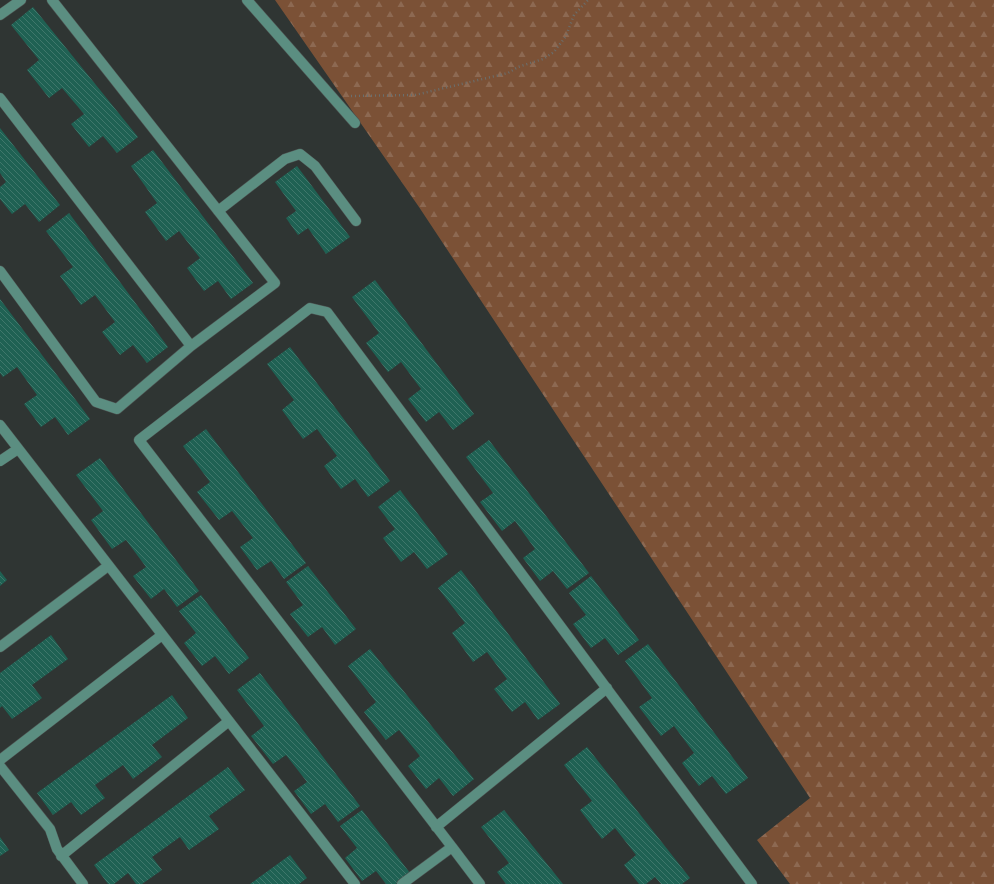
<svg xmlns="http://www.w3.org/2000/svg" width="994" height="884" font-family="'DM Sans',sans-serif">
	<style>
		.forest { fill: url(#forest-firs) }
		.building { fill: url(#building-back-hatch) }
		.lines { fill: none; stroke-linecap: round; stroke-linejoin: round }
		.minor-casing { stroke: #4d5351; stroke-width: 11 }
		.path { stroke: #6a6f6e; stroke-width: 2.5; stroke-dasharray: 1 3; stroke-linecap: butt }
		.minor { stroke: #5b8e81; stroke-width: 10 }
	</style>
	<defs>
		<pattern id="forest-firs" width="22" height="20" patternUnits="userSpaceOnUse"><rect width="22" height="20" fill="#7b5136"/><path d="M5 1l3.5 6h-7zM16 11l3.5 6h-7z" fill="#8d6952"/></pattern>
		<pattern id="building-back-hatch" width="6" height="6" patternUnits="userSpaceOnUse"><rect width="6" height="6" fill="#1f6153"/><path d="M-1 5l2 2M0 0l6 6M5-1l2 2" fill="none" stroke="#3f776b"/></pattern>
	</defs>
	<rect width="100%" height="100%" fill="#2f3533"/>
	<path class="forest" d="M275,0h719v884h-204l-33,-44 53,-42 -391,-591z"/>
	<path class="building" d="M33,7l105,130 -21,16 -14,-17 -14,11 -18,-23 13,-10 -22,-26 -13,10 -22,-28 12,-10 -28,-35z
		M0,128l60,77 -21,17 -14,-18 -13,10 -12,-15v-12l6,-5 -6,-9z
		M153,150l100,133 -22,16 -13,-18 -14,10 -17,-23 13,-10 -21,-27 -13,10 -21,-29 12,-9 -26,-37z
		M297,166l53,71 -24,17 -18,-26 -10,7 -12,-17 10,-7 -21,-29z
		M69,213l99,134 -21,16 -14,-18 -13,10 -18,-23 13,-10 -20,-27 -14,10 -21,-29 13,-9 -27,-36z
		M375,280l99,134 -21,16 -14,-18 -13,10 -18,-23 13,-10 -20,-27 -13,10 -22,-29 13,-10 -27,-36z
		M0,299l90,120 -22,16 -13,-18 -14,10 -17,-23 13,-9 -20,-28 -14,10 -3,-4z
		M290,347l100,134 -22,16 -13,-18 -14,10 -17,-23 13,-10 -20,-27 -14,10 -21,-29 12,-10 -27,-36z
		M206,429l100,134 -22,16 -13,-18 -14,9 -17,-23 13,-9 -21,-27 -13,9 -22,-28 13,-10 -27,-36z
		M489,440l100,133 -22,16 -14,-18 -13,10 -17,-23 12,-9 -20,-28 -13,10 -22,-29 13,-9 -27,-36z
		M100,458l99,133 -22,16 -13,-18 -13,10 -18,-23 13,-9 -20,-27 -14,9 -21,-29 12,-9 -27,-36z
		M400,490l48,64 -21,15 -13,-17 -13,10 -18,-24 12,-9 -17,-22z
		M308,566l48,63 -21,16 -13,-18 -14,10 -18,-23 13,-9 -17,-23z
		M461,570l99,134 -22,16 -13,-18 -13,10 -18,-23 13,-10 -20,-27 -14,10 -21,-29 13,-10 -27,-35z
		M0,571l7,9 -7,6z
		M591,576l48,64 -21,15 -13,-17 -14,10 -18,-24 13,-9 -17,-22z
		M201,595l48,63 -20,16 -14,-18 -13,10 -18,-23 12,-10 -17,-22z
		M51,635l17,24 -36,26 10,13 -30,21 -10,-13 -2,2v-35z
		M648,644l100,134 -22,16 -14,-18 -13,10 -17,-23 12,-10 -20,-27 -13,10 -22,-29 13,-9 -27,-37z
		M370,649l104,130 -21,17 -14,-18 -13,11 -18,-23 12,-10 -21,-26 -13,10 -22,-28 12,-10 -28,-36z
		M260,673l100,133 -22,16 -13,-18 -14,10 -17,-23 13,-9 -21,-27 -13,9 -22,-28 13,-10 -27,-36z
		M172,695l16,23 -36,27 10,12 -29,22 -10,-14 -28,20 10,13 -24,17 -10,-13 -18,13 -16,-22z
		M587,747l103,131 -8,6h-21l-6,-7 -9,7h-7l-15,-19 12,-10 -21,-27 -13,11 -22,-29 12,-9 -28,-36z
		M228,767l17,23 -36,26 10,13 -30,21 -9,-13 -28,20 10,13 -20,14h-6l-8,-11 -14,11h-6l-14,-19z
		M362,810l48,63 -14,11h-10l-10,-13 -14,10 -17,-23 12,-10 -17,-22z
		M504,810l59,74h-57l-9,-12 12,-9 -28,-36z
		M0,837l9,13 -9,6z
		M290,855l17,23 -8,6h-49z"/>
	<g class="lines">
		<g class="minor-casing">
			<path id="minor" d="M247,0l108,123
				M0,15l21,-15
				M0,98l191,248 84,-63 -223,-283
				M218,211l67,-52 15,-5 15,12 41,55
				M0,271l96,131 21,7 74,-63
				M0,425l355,459
				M0,461l18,-12
				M0,647l108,-81
				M0,760l162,-125
				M0,766l50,63 7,20 26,35
				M436,827l171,-139
				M452,847l28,37
				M61,856l168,-135
				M402,884l50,-37 -313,-407 171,-132 17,4 425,572"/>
		</g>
		<path class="path" d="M351,96l64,-1 93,-22 10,-6 25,-8 11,-7 12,-16 8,-21 14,-15"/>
		<use href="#minor" class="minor"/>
	</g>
</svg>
